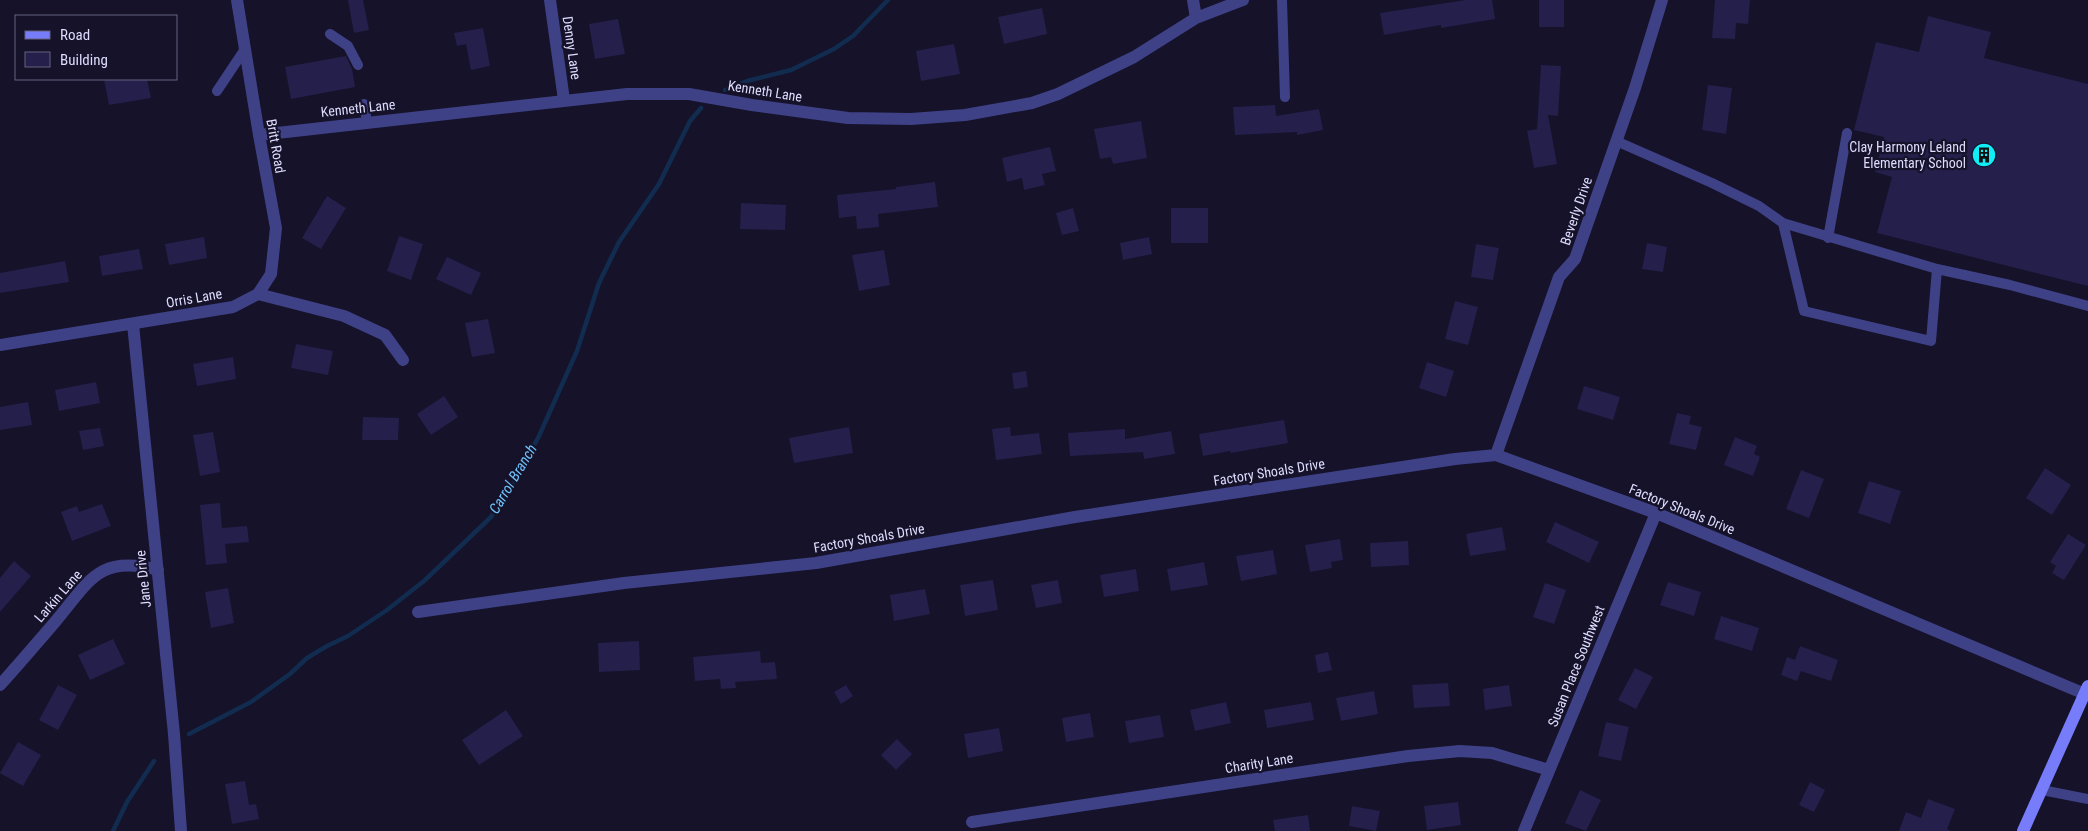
<svg xmlns="http://www.w3.org/2000/svg" width="2088" height="831" font-family="'Roboto Condensed',sans-serif">
	<style>
		.lines { fill: none; stroke-linecap: round; stroke-linejoin: round }
		.stream { stroke: #112c4f; stroke-width: 4.5 }
		.building { fill: #251f4b }
		.lane { stroke: #3f4187; stroke-width: 10 }
		.street { stroke: #3f4187; stroke-width: 12 }
		.secondary { stroke: #777cfa; stroke-width: 12 }
		.labels { text-anchor: middle; dominant-baseline: central; stroke-width: 4.5; stroke-linejoin: round; paint-order: stroke }
		.street-label { font-size: 14px; fill: #deddfe; stroke: #15122a }
		.poi-label { font-size: 14px; fill: #deddfe; stroke: #15122a; text-anchor: end }
		.water-label { font-size: 15px; font-style: italic; fill: #6fc2fa; stroke: #15122a }
	</style>
	<rect width="100%" height="100%" fill="#15122a"/>
	<g class="lines">
		<path class="stream" d="M725,90l22,-9 44,-11 43,-21 19,-13 35,-36
			M189,734l62,-32 39,-28 17,-16 20,-12 21,-10 39,-26 37,-29 67,-64 26,-40 22,-41 38,-85 22,-68 20,-41 40,-58 31,-63 11,-13
			M113,831l14,-29 27,-41"/>
	</g>
	<path class="building" d="M348,0h15l6,30 -15,3z
		M1466,0h26l3,19 -54,9v-3l-57,10 -4,-22z
		M1539,0h25v27h-25z
		M1715,0h35l-2,24 -12,-1 -1,16 -23,-1z
		M1042,8l5,26 -43,10 -6,-27z
		M1928,16l63,16 -7,26 104,26v202l-211,-53 15,-56 -17,-5 9,-35 -30,-7 22,-88 43,10z
		M618,19l7,35 -30,5 -6,-35z
		M483,28l7,38 -19,4 -5,-26 -9,2 -3,-13z
		M954,44l6,30 -39,7 -5,-30z
		M346,56l6,13 3,18 -64,12 -6,-32z
		M1541,65l20,1 -3,50 -10,-1 9,49 -23,4 -7,-37 10,-2z
		M104,79h43l4,19 -42,7z
		M1708,85l24,3 -6,46 -24,-4z
		M1275,105l1,11 43,-7 4,21 -26,5v-3l-62,3 -2,-28z
		M1141,121l6,37 -34,6 -2,-7 -11,2 -6,-30z
		M1050,147l6,24 -14,3 3,11 -21,5 -2,-12 -15,4 -5,-24z
		M935,182l3,25 -60,7 1,13 -22,2 -1,-13 -17,2 -2,-23 59,-6v-2z
		M327,196l19,12 -25,41 -19,-11z
		M741,203l45,2 -1,25 -45,-1z
		M1073,208l6,23 -17,4 -6,-22z
		M1171,208h37v35h-37z
		M399,236l24,8 -12,36 -24,-9z
		M204,237l3,21 -38,7 -4,-21z
		M1149,237l3,17 -29,6 -3,-17z
		M1647,243l20,4 -4,25 -21,-3z
		M1476,244l23,4 -6,32 -22,-3z
		M139,249l4,20 -41,7 -3,-20z
		M884,250l6,35 -31,6 -7,-36z
		M447,257l34,16 -10,22 -35,-16z
		M65,261l4,21 -69,11v-20z
		M1455,301l23,6 -10,38 -23,-6z
		M488,319l7,34 -23,4 -7,-34z
		M296,344l37,7 -5,24 -37,-7z
		M233,357l3,22 -39,7 -4,-22z
		M1427,362l27,9 -8,26 -27,-9z
		M1026,371l2,16 -14,2 -2,-16z
		M96,382l4,21 -41,8 -4,-21z
		M1584,386l36,11 -7,23 -36,-11z
		M444,396l14,21 -27,18 -14,-21z
		M28,402l4,23 -32,5v-23z
		M1677,413l14,3 -2,8 13,3 -6,23 -27,-6z
		M363,417l36,1 -1,22h-36z
		M1284,420l4,23 -57,10 -1,-2 -27,5 -4,-22z
		M849,427l4,26 -59,10 -5,-25z
		M1010,427l1,9 28,-3 3,21 -46,6 -4,-31z
		M100,428l4,18 -21,4 -4,-19z
		M1125,429v10l46,-8 4,23 -31,5 -1,-7 -73,4 -2,-23z
		M213,432l7,40 -20,4 -7,-41z
		M1735,437l22,9 -3,8 6,3 -7,19 -29,-11z
		M2045,468l26,17 -19,30 -26,-17z
		M1801,470l23,9 -15,39 -23,-9z
		M1869,481l32,10 -11,33 -32,-11z
		M220,503l2,25 25,-2 2,16 -24,2 2,19 -21,2 -6,-60z
		M102,504l9,22 -39,15 -11,-29 16,-6 2,6z
		M1555,522l44,20 -10,21 -43,-21z
		M1502,527l4,23 -36,6 -4,-22z
		M2068,534l18,11 -22,35 -12,-7 4,-7 -6,-4z
		M1340,539l3,21 -12,2 1,6 -22,4 -5,-27z
		M1408,541l1,24 -38,2 -1,-24z
		M1273,550l4,24 -36,7 -5,-25z
		M14,561l17,15 -31,36v-34z
		M1204,562l4,23 -37,6 -4,-22z
		M1136,569l3,22 -35,6 -4,-22z
		M993,580l5,30 -33,6 -5,-31z
		M1058,580l4,23 -26,5 -5,-23z
		M1668,582l33,10 -7,24 -34,-11z
		M1545,583l21,7 -12,34 -21,-7z
		M228,588l6,35 -23,5 -6,-36z
		M925,589l5,25 -36,7 -4,-26z
		M1721,616l38,12 -7,23 -38,-12z
		M113,639l12,25 -35,16 -12,-25z
		M639,641l1,29 -41,2 -1,-29z
		M1800,646l38,14 -7,21 -30,-10 -4,10 -16,-6 6,-18 8,3z
		M760,651l1,12 14,-1 2,17 -42,3 1,6 -15,1 -1,-10 -25,2 -2,-24z
		M1328,652l4,18 -14,3 -3,-18z
		M1635,668l18,9 -17,32 -18,-9z
		M1448,683l2,23 -36,2 -2,-23z
		M58,685l19,10 -19,35 -19,-10z
		M846,685l7,11 -12,8 -7,-12z
		M1509,685l3,21 -27,4 -2,-21z
		M1374,691l4,23 -37,7 -5,-23z
		M1226,702l5,21 -36,8 -5,-21z
		M1311,702l3,18 -47,8 -3,-18z
		M506,710l17,26 -44,29 -17,-25z
		M1090,713l4,24 -28,5 -4,-24z
		M1160,715l4,22 -35,6 -4,-22z
		M1606,722l23,5 -8,34 -23,-5z
		M999,728l4,23 -35,7 -4,-24z
		M897,739l15,15 -16,16 -15,-15z
		M18,742l23,13 -18,31 -23,-13z
		M245,781l4,24 7,-1 3,15 -27,5 -7,-40z
		M1810,782l15,8 -11,22 -15,-7z
		M1580,790l21,10 -15,31 -21,-8z
		M1928,799l27,10 -8,20 4,2h-52l7,-19 15,6z
		M1458,802l3,23 -34,5 -3,-24z
		M1352,806l28,5 -4,20 -27,-5z
		M1308,815l2,16h-35l-2,-11z"/>
	<g class="lines">
		<path class="lane" d="M1282,0l3,97
			M330,34l18,12 10,19
			M217,91l28,-42
			M364,104l3,18
			M1616,141l96,42 47,23 24,17 154,46 -6,72 -127,-30 -21,-88
			M1828,238l19,-105
			M1937,269l73,16 78,21
			M2042,790l46,9"/>
		<path class="street" d="M237,0l22,135 17,93 -5,46 -13,20
			M550,0l14,100
			M1193,0l3,18
			M259,135l368,-41h62l63,11 96,13 63,1 54,-4 67,-12 26,-9 76,-37 62,-39 47,-18
			M133,324l41,410 7,97
			M0,345l233,-38 25,-13 86,22 41,19 18,25
			M1496,455l63,-178 16,-18 60,-171 27,-88
			M418,612l206,-29 192,-20 259,-46 380,-58 41,-4 160,58 429,181
			M0,685c19,-21 37,-42 55,-63 34,-40 43,-68 103,-52
			M972,822l436,-66 52,-5 32,2 57,17
			M1524,831l132,-318"/>
		<path class="secondary" d="M2023,831l65,-145"/>
	</g>
	<defs>
		<g id="building-disc" transform="scale(1.25)"><circle r="9.5" fill="#10edf6" stroke="#15122a"/><path d="M-4-6H4V6H1V3H-1V6H-4ZM-2.5-4.3h1.7v1.8h-1.7ZM.8-4.3h1.7v1.8H.8ZM-2.5-1h1.7V.8h-1.7ZM.8-1h1.7V.8H.8Z" fill="#111"/></g>
	</defs>
	<g fill-rule="evenodd">
		<use href="#building-disc" x="1984" y="155"/>
	</g>
	<g class="labels">
		<g class="street-label">
			<text transform="translate(572 48) rotate(82)">Denny Lane</text>
			<text transform="translate(765 91) rotate(9)">Kenneth Lane</text>
			<text transform="translate(358 108) rotate(-6)">Kenneth Lane</text>
			<text transform="translate(276 146) rotate(80)">Britt Road</text>
			<text transform="translate(1576 211) rotate(-71)">Beverly Drive</text>
			<text transform="translate(194 298) rotate(-10)">Orris Lane</text>
			<text transform="translate(1269 472) rotate(-9)">Factory Shoals Drive</text>
			<text transform="translate(1682 509) rotate(22)">Factory Shoals Drive</text>
			<text transform="translate(869 538) rotate(-10)">Factory Shoals Drive</text>
			<text transform="translate(143 579) rotate(-96)">Jane Drive</text>
			<text transform="translate(58 596) rotate(-49)">Larkin Lane</text>
			<text transform="translate(1576 666) rotate(-68)">Susan Place Southwest</text>
			<text transform="translate(1259 763) rotate(-9)">Charity Lane</text>
		</g>
		<g class="poi-label">
			<text x="1966" y="147">Clay Harmony Leland<tspan x="1966" dy="16">Elementary School</tspan></text>
		</g>
		<g class="water-label">
			<text transform="translate(513 479) rotate(-59)">Carrol Branch</text>
		</g>
	</g>
	<rect x="15" y="15" width="162" height="65" fill="#15122a" stroke="#65637f"/>
	<rect x="25" y="31" width="25" height="8" fill="#777cfa" stroke="#65637f"/>
	<text x="60" y="40" font-size="15" fill="#deddfe">Road</text>
	<rect x="25" y="52" width="25" height="15" fill="#251f4b" stroke="#65637f"/>
	<text x="60" y="65" font-size="15" fill="#deddfe">Building</text>
</svg>
